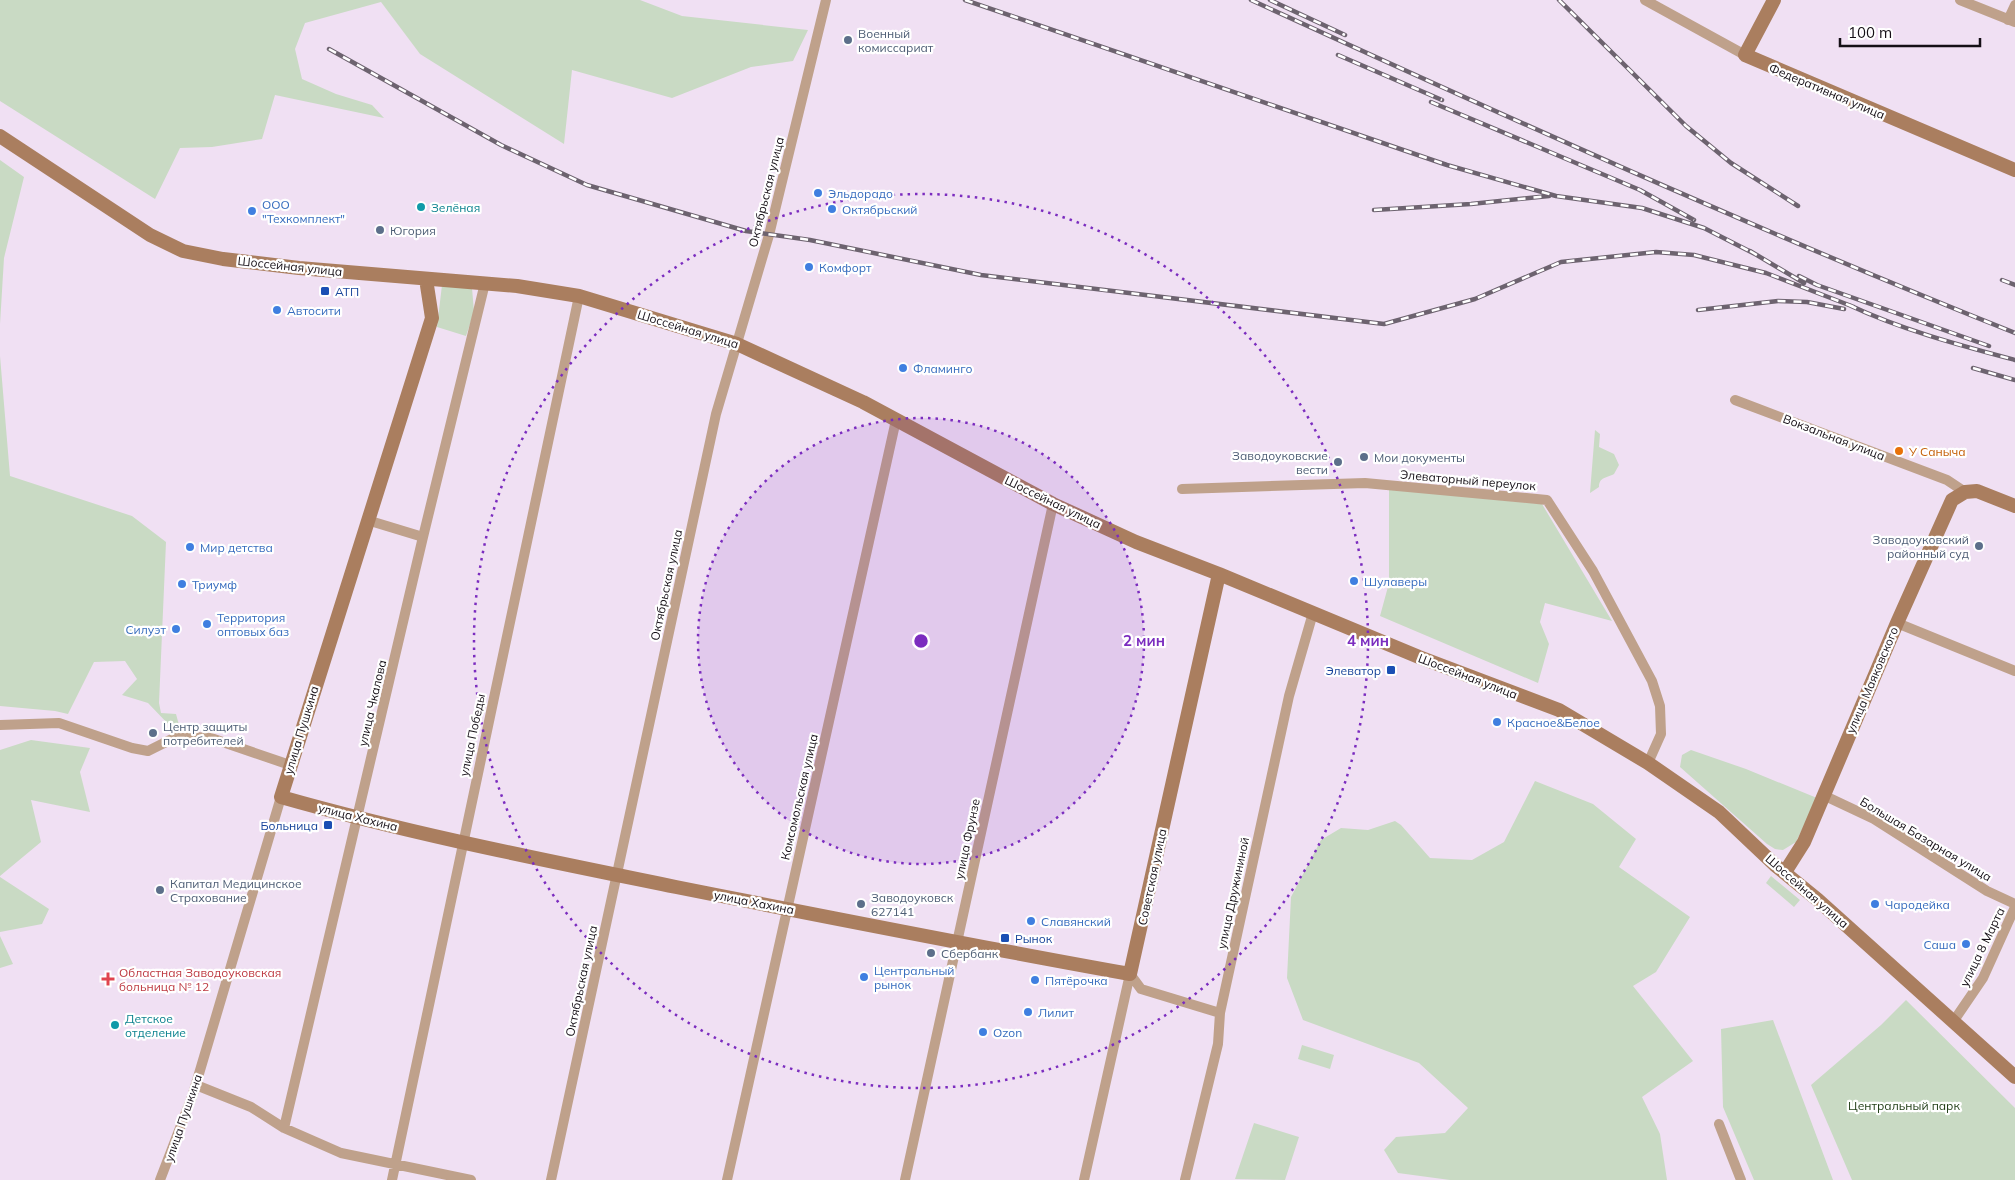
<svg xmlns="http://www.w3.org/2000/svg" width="2015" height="1180" font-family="Mulish,sans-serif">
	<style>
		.green { fill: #c9dac4 }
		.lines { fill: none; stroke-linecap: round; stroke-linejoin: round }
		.street { stroke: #bfa18b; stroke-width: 10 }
		.secondary { stroke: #aa7e5f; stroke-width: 14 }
		.rail-casing { stroke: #6d636f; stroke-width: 4.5 }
		.rail { stroke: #fff; stroke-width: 2.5; stroke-dasharray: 8; stroke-linecap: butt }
		.ring { fill: none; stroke: #7b2cbf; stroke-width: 2.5; stroke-dasharray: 2.5 5 }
		.service-dot { fill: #5c6f8a; stroke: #fff; stroke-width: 2 }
		.shop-dot { fill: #3f7fe0; stroke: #fff; stroke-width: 2 }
		.culture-dot { fill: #0f9aa8; stroke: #fff; stroke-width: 2 }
		.transit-dot { fill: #1a4fb4; stroke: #fff; stroke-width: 2 }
		.food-dot { fill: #e8710a; stroke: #fff; stroke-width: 2 }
		.health-dot { fill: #e0444e; stroke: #fff; stroke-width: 2 }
		.labels { text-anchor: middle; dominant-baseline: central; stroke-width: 4.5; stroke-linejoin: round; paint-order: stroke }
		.service-label { font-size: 12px; fill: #4e5e75; stroke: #fff; text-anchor: start }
		.street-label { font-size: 12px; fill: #150f16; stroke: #fff }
		.shop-label { font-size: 12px; fill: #366cbe; stroke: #fff; text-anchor: start }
		.culture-label { font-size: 12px; fill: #0d838f; stroke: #fff; text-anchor: start }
		.transit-label { font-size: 12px; fill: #164399; stroke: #fff; text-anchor: start }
		.food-label { font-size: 12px; fill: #c56008; stroke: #fff; text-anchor: start }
		.health-label { font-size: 12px; fill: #be3a42; stroke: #fff; text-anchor: start }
		.park-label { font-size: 12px; fill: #1d3a12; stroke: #fff }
		.centre { fill: #7b2cbf; stroke: #fff; stroke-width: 2.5 }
		.ring-label { font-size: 15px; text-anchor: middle; font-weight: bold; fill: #7b2cbf; stroke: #fff; stroke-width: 4.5; stroke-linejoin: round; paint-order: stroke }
	</style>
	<rect width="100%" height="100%" fill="#f0e0f3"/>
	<path class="green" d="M0,0h640l42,16 126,14 -15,31 -42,6 -79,31 -100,-28 -8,74 -144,-90 -39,-52 -76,21 -10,26 7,30 34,15 36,11 12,13 -109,-23 -13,44 -50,8 -32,1 -25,51 -155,-98z
		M0,160l24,17 -20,81 -4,66z
		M442,285l30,3 2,24 -8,24 -29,-9z
		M0,356l10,120 122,40 34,26 -7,161 2,10 15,1 3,11 -8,2 -23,-24 -26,-8 15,-16 -12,-18 -31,1 -26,52 -13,-3 -55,-5z
		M1595,430l5,4 -1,13 15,7 5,11 -5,9c-7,4 -15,3 -15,13l-9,6z
		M1389,489l153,15 70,117 -67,-18 -5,19 9,22 -11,39 -158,-67 9,-33z
		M31,740l59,8 -10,24 10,40 -59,-12 10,42 -41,34v-126z
		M1691,750l55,19 71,29 -21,44 -13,8 -8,-1 -8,-5 -87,-77 2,-12z
		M1535,781l58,23 43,35 -17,28 71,50 -34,55 -23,14 60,75 -51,36 18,37 7,46h-217l-52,-7 -14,-23 12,-13 49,-4 23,-25 -49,-45 -116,-43 -16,-42 4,-81 30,-57 20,-12 27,2 27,-9 6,4 29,33 42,2 32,-18z
		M1771,876l29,24 -6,7 -28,-24z
		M0,877l49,32 -7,15 -42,8z
		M0,936l13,28 -13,4z
		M1906,1000l109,108v72h-163l-41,-95 70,-60z
		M1773,1020l60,160h-79l-31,-73 -2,-78z
		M1302,1045l32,10 -4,14 -32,-10z
		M1254,1123l45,14 -14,43 -50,-1z"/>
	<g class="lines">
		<path class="street" d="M1645,0l100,55
			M1960,0l55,22
			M2008,20l7,-15
			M1735,400l212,80 18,12
			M1182,489l183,-6 182,17 46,71 59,110 8,25 1,28 -13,29
			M367,520l56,17
			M1897,623l118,48
			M0,725l59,-2 73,25 16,3 30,-15 33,2 79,27
			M1823,795l51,24 113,72 28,13
			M1130,974l11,15 79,24
			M1953,1022l30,-44 32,-71
			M196,1085l55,22 33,21 57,25 130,27
			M1719,1124l22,56
			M284,1128l139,-591 62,-254
			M160,1180l33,-86 88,-297
			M392,1180l187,-884
			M551,1180l165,-766 53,-179 57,-235
			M727,1180l169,-760
			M905,1180l148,-676
			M1084,1180l46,-206
			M1185,1180l33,-136 2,-31 69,-317 24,-83"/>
		<path class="secondary" d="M1774,0l-29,55 270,115
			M0,136l150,99 33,16 40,8 76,9 218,18 62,10 158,48 126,58 190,102 83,38 83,32 200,83 140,53 89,53 71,49 56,53 43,35 197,177
			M426,279l6,39 -151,479c130,37 263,63 395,90 151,30 302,60 454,87l89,-400
			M1785,872l19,-30 93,-219 55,-123 13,-8 12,-1 38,15"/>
		<g class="rail-casing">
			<path id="rail" d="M965,0l482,165 109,31 86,12 62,20 51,26
				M1251,0c253,116 506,230 764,333
				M1270,0l75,35
				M1559,0l127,126 45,37 67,43
				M329,49l172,96 86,40 159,46 64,9 171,35 403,49 91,-25 86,-37 95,-10 38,3 72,18 88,34
				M1338,55l104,45
				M1431,102l209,88 54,30
				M1374,210l97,-6 78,-8
				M1750,251l54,32
				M1799,276l18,9 172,61
				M2002,280l13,5
				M1849,305c53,25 110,40 166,55
				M1698,310l80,-9 29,1 37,7
				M1973,368l42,12"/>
		</g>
		<use href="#rail" class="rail"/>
	</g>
	<circle cx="921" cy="641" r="223" fill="#7b2cbf" fill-opacity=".12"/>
	<g class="ring">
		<circle cx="921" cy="641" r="223"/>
		<circle cx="921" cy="641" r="447"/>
	</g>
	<g class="service-dot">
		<circle cx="848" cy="40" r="5"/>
		<circle cx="380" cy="230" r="5"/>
		<circle cx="1364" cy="457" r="5"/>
		<circle cx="1338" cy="462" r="5"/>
		<circle cx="1979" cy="546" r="5"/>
		<circle cx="153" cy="733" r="5"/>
		<circle cx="160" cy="890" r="5"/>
		<circle cx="861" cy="904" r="5"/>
		<circle cx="931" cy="953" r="5"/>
	</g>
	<g class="shop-dot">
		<circle cx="818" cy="193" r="5"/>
		<circle cx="832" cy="209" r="5"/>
		<circle cx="252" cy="211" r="5"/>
		<circle cx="809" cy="267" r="5"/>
		<circle cx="277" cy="310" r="5"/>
		<circle cx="903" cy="368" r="5"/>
		<circle cx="190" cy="547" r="5"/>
		<circle cx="1354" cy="581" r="5"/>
		<circle cx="182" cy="584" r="5"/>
		<circle cx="207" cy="624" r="5"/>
		<circle cx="176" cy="629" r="5"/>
		<circle cx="1497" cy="722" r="5"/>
		<circle cx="1875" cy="904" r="5"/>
		<circle cx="1031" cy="921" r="5"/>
		<circle cx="1966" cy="944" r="5"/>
		<circle cx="864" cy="977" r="5"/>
		<circle cx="1035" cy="980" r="5"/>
		<circle cx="1028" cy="1012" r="5"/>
		<circle cx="983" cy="1032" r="5"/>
	</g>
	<g class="culture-dot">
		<circle cx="421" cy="207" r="5"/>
		<circle cx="115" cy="1025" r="5"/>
	</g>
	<g class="transit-dot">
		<rect x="320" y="286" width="10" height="10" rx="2.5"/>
		<rect x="1386" y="665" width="10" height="10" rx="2.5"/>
		<rect x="323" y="820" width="10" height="10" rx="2.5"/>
		<rect x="1000" y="933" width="10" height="10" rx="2.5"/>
	</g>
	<circle class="food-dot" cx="1899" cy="451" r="5"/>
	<path class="health-dot" d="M105.5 971.5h5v5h5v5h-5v5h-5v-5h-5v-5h5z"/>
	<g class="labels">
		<g class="service-label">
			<text x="858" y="33">Военный<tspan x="858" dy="14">комиссариат</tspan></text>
			<text x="390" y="230">Югория</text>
			<text x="1328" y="455" text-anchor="end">Заводоуковские<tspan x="1328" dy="14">вести</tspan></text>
			<text x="1374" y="457">Мои документы</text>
			<text x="1969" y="539" text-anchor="end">Заводоуковский<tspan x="1969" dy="14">районный суд</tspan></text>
			<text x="163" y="726">Центр защиты<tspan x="163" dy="14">потребителей</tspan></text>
			<text x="170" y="883">Капитал Медицинское<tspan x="170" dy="14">Страхование</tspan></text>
			<text x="871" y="897">Заводоуковск<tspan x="871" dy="14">627141</tspan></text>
			<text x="941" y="953">Сбербанк</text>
		</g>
		<g class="street-label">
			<text transform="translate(1827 91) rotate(23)">Федеративная улица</text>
			<text transform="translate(766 192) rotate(-76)">Октябрьская улица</text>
			<text transform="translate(290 266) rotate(6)">Шоссейная улица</text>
			<text transform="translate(688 329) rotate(17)">Шоссейная улица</text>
			<text transform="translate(1834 437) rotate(21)">Вокзальная улица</text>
			<text transform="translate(1468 480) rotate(5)">Элеваторный переулок</text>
			<text transform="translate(1053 502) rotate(26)">Шоссейная улица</text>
			<text transform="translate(666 585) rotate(-78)">Октябрьская улица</text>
			<text transform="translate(1468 676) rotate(21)">Шоссейная улица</text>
			<text transform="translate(1872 680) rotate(-67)">улица Маяковского</text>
			<text transform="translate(372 703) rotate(-77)">улица Чкалова</text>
			<text transform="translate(301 730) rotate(-73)">улица Пушкина</text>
			<text transform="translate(472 735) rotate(-78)">улица Победы</text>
			<text transform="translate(799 797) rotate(-77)">Комсомольская улица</text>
			<text transform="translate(358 817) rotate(14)">улица Хахина</text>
			<text transform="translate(967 839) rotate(-78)">улица Фрунзе</text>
			<text transform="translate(1926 839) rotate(31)">Большая Базарная улица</text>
			<text transform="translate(1152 877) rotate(-78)">Советская улица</text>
			<text transform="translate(1807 891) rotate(41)">Шоссейная улица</text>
			<text transform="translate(1233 893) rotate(-78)">улица Дружининой</text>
			<text transform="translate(754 902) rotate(11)">улица Хахина</text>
			<text transform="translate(1982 947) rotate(-64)">улица 8 Марта</text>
			<text transform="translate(581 981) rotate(-78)">Октябрьская улица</text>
			<text transform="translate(183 1118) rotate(-71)">улица Пушкина</text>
		</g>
		<g class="shop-label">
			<text x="828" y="193">Эльдорадо</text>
			<text x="262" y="204">ООО<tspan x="262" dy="14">"Техкомплект"</tspan></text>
			<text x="842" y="209">Октябрьский</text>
			<text x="819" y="267">Комфорт</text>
			<text x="287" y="310">Автосити</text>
			<text x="913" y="368">Фламинго</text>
			<text x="200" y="547">Мир детства</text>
			<text x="1364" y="581">Шулаверы</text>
			<text x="192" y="584">Триумф</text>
			<text x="217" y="617">Территория<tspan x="217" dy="14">оптовых баз</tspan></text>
			<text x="166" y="629" text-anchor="end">Силуэт</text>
			<text x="1507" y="722">Красное&amp;Белое</text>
			<text x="1885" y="904">Чародейка</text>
			<text x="1041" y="921">Славянский</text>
			<text x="1956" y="944" text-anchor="end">Саша</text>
			<text x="874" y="970">Центральный<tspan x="874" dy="14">рынок</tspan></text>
			<text x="1045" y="980">Пятёрочка</text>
			<text x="1038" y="1012">Лилит</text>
			<text x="993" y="1032">Ozon</text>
		</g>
		<g class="culture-label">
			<text x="431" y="207">Зелёная</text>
			<text x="125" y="1018">Детское<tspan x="125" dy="14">отделение</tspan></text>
		</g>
		<g class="transit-label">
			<text x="335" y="291">АТП</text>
			<text x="1381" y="670" text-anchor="end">Элеватор</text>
			<text x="318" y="825" text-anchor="end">Больница</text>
			<text x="1015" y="938">Рынок</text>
		</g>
		<g class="food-label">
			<text x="1909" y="451">У Саныча</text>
		</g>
		<g class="health-label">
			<text x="119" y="972">Областная Заводоуковская<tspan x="119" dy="14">больница № 12</tspan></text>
		</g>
		<g class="park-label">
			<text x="1904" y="1105">Центральный парк</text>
		</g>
	</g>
	<circle cx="921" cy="641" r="8" class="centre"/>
	<g class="ring-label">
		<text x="1144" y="646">2 мин</text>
		<text x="1368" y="646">4 мин</text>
	</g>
	<path d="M1840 38v8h140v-8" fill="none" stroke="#150f16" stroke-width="2.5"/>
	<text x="1848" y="38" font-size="15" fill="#150f16" stroke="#ffffff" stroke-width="4" paint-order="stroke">100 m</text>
</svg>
